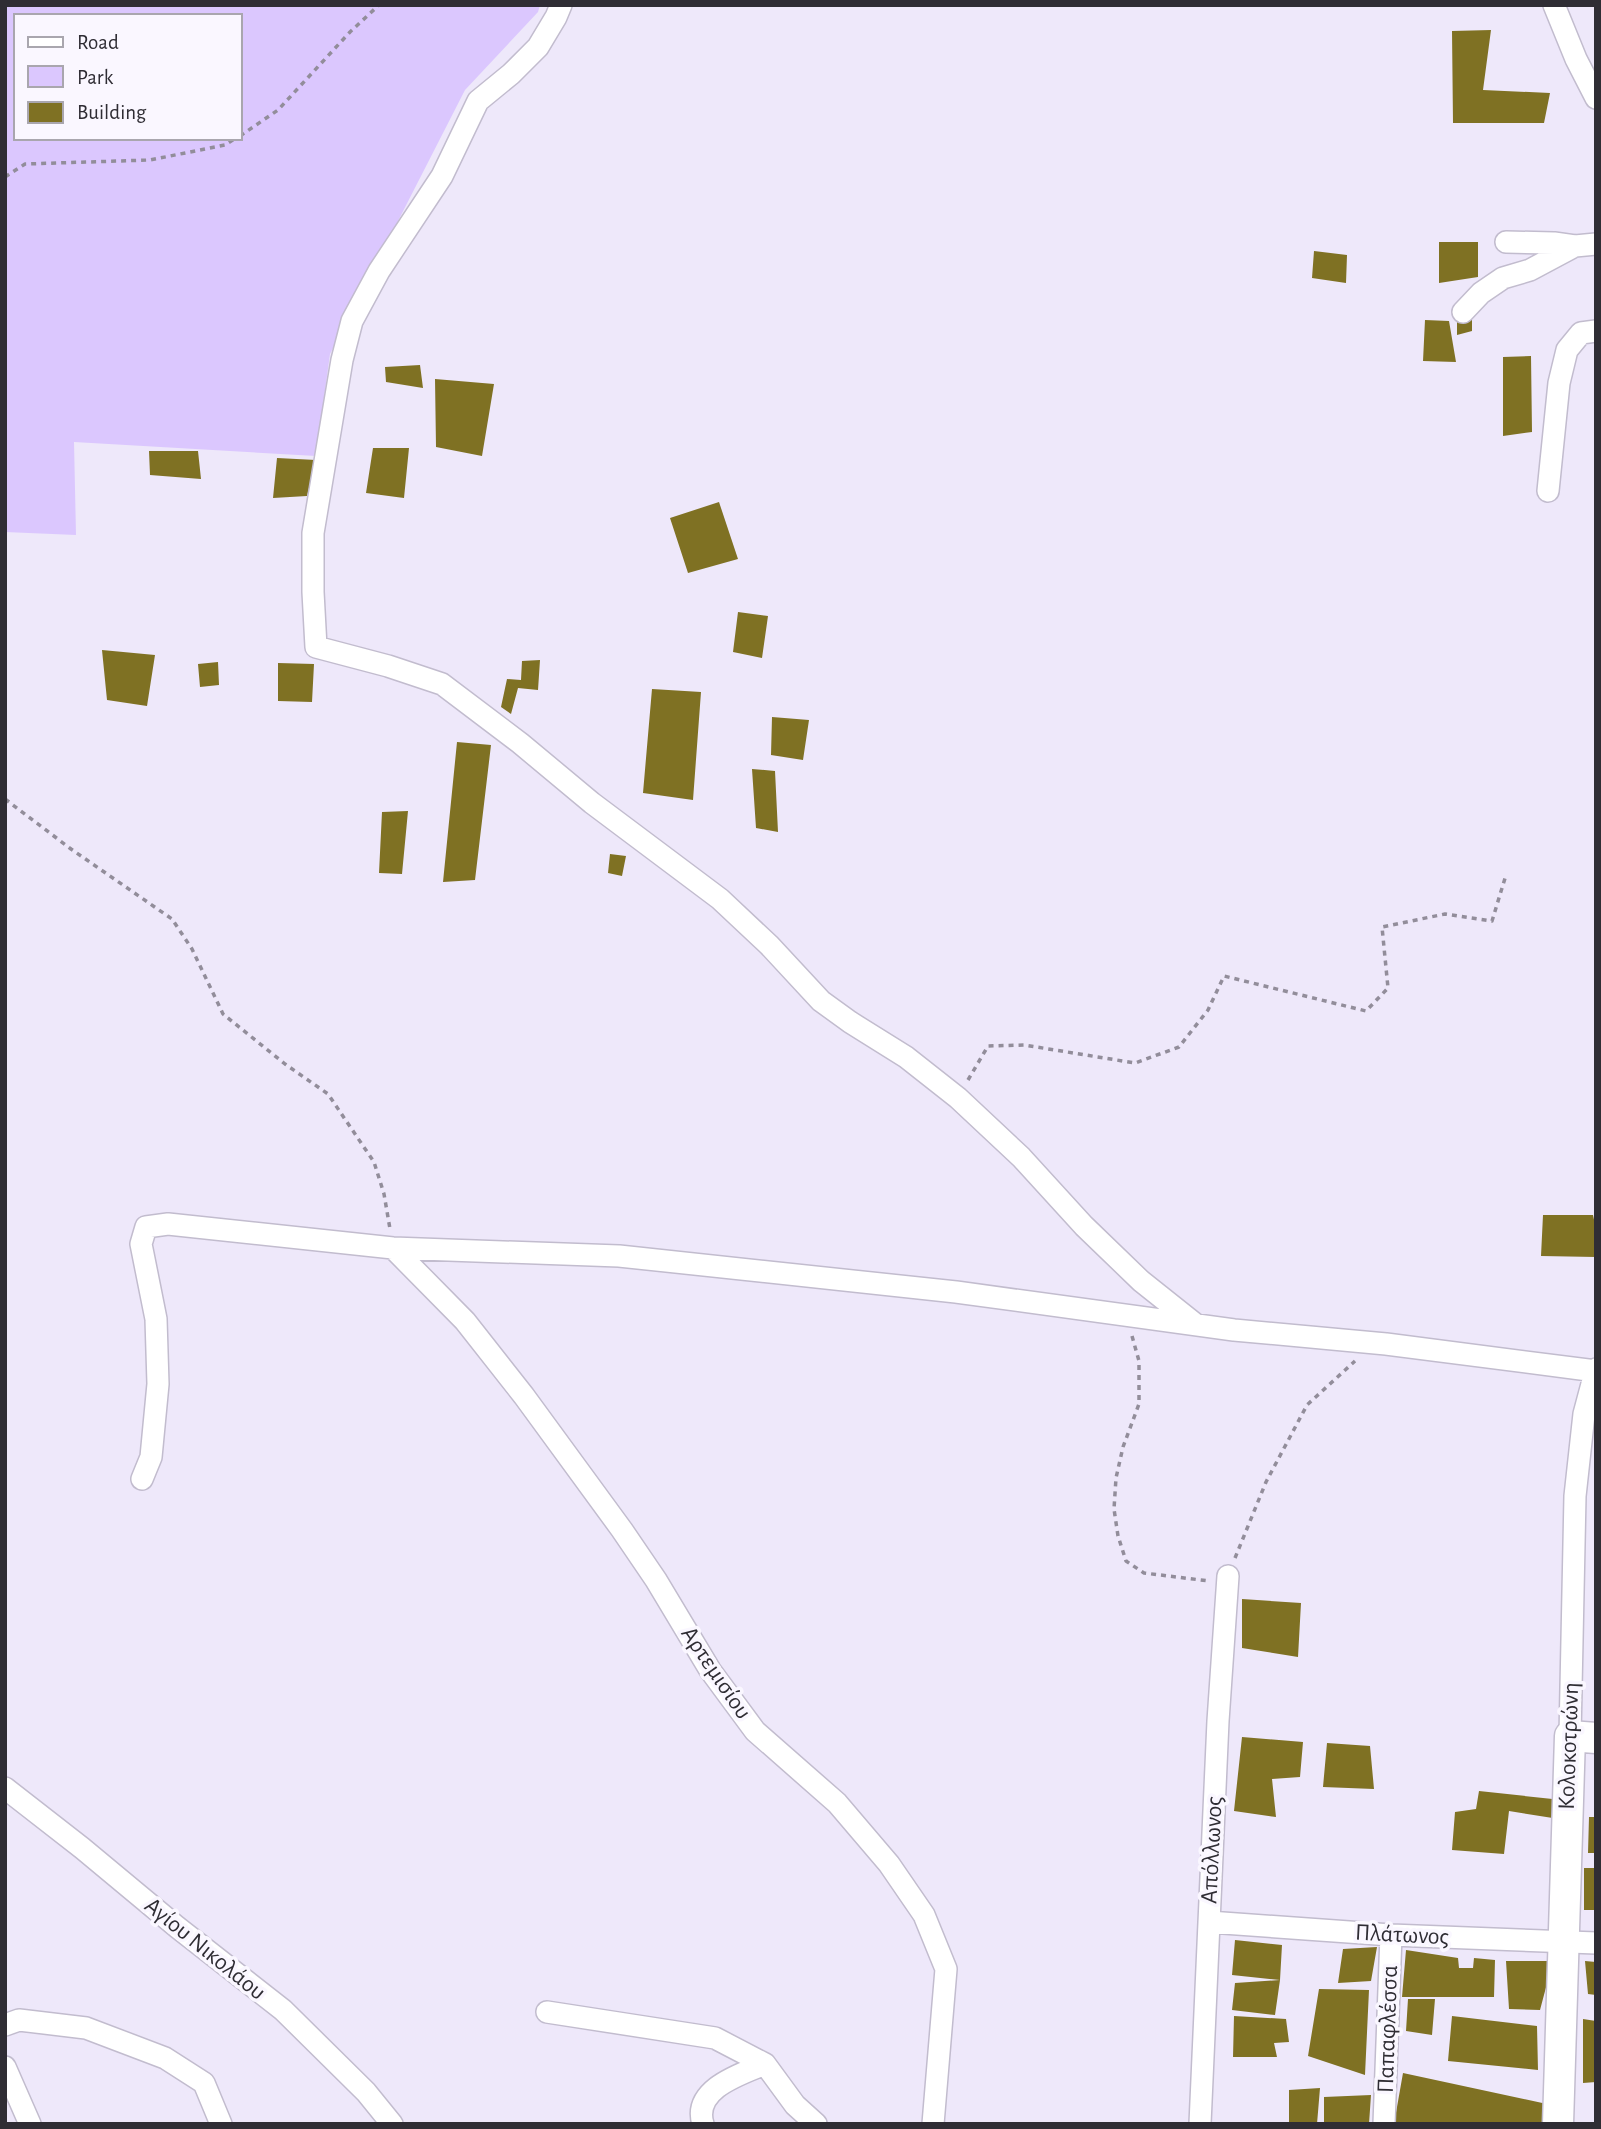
<svg xmlns="http://www.w3.org/2000/svg" width="1601" height="2129" font-family="'Alegreya Sans',sans-serif">
	<style>
		.green { fill: #dbc7fe; fill-rule: evenodd }
		.building { fill: #7f7123 }
		.lines { fill: none; stroke-linecap: round; stroke-linejoin: round }
		.street-casing { stroke: #c2bcce; stroke-width: 24 }
		.secondary-casing { stroke: #c2bcce; stroke-width: 33 }
		.path { stroke: #928d9a; stroke-width: 3.5; stroke-dasharray: 5 5; stroke-linecap: butt }
		.street { stroke: #fff; stroke-width: 21 }
		.secondary { stroke: #fff; stroke-width: 30 }
		.labels { text-anchor: middle; dominant-baseline: central; stroke-width: 7; stroke-linejoin: round; paint-order: stroke }
		.street-label { font-size: 24px; fill: #2f2d34; stroke: #faf7ff }
	</style>
	<rect width="100%" height="100%" fill="#eee8fa"/>
	<path class="green" d="M5,5h535l-2,7 -73,78 -135,264 -14,102 -242,-14 2,93 -71,-3zM16,16h224v122h-224z"/>
	<path class="building" d="M1491,30l-8,60 67,3 -6,30h-91l-1,-92z
		M1439,242h39v35l-39,6z
		M1314,251l33,4 -1,28 -34,-5z
		M1472,318v13l-15,4v-16z
		M1425,320l24,1 7,41 -33,-1z
		M1531,356l1,76 -29,4v-79z
		M420,365l3,23 -37,-6 -1,-15z
		M435,379l59,5 -12,72 -46,-9z
		M373,448h36l-5,50 -38,-5z
		M149,451h49l3,28 -51,-4z
		M277,458l39,2 -9,36 -34,2z
		M719,502l19,57 -50,14 -18,-55z
		M738,612l30,4 -6,42 -29,-6z
		M102,650l53,5 -8,51 -40,-6z
		M540,660l-2,30 -20,-2 -7,26 -10,-7 6,-28 14,1 1,-19z
		M218,662l1,23 -19,2 -2,-23z
		M278,663l36,1 -2,38 -34,-1z
		M652,689l49,3 -8,108 -50,-7z
		M772,717l37,3 -6,40 -32,-5z
		M457,742l34,3 -16,135 -32,2z
		M752,769l23,2 3,61 -22,-4z
		M408,811l-6,63 -23,-1 3,-61z
		M610,854l16,2 -4,20 -14,-3z
		M1543,1215h50l3,14v28l-55,-1z
		M1242,1599l59,4 -3,54 -56,-9z
		M1242,1737l61,5 -3,35 -28,2 4,38 -42,-6z
		M1327,1743l43,3 4,43 -51,-2z
		M1479,1791l83,9 -3,19 -50,-8 -5,43 -52,-4 3,-38 21,-3z
		M1589,1817h7v36h-8z
		M1584,1868h12v42h-12z
		M1235,1940l47,5 -2,35 -48,-5z
		M1377,1947l-6,34 -33,2 5,-34z
		M1406,1950l52,8 1,10h14l1,-10 21,2 -1,37h-92z
		M1506,1961h47l-13,49 -31,-1z
		M1585,1961l11,1v33l-8,-1z
		M1280,1980l-5,35 -43,-5 3,-27z
		M1319,1989l50,1 -4,85 -57,-19z
		M1408,1999h27l-3,36 -26,-4z
		M1234,2016l52,3 3,23 -15,1 3,14h-44z
		M1452,2016l85,10 1,44 -90,-9z
		M1583,2019l13,2v61l-13,1z
		M1403,2073l144,31 -3,20h-150z
		M1320,2088l-3,36h-28v-34z
		M1371,2095l-2,29h-45v-27z"/>
	<g class="lines">
		<g class="street-casing">
			<path id="street" d="M561,5l-5,12 -18,30 -27,27 -33,27 -36,75 -63,95 -27,50 -10,39 -29,173v59l3,55 72,19 54,18 78,59 72,60 128,96 49,46 52,56 29,21 56,35 52,41 63,59 63,69 57,55 54,43
				M1554,5l22,54 20,39
				M1506,242l48,1 21,3 21,-2
				M1463,312l18,-19 22,-15 27,-8 45,-24
				M1548,491l11,-108 8,-33 14,-17 15,-2
				M393,1248l72,73 59,75 98,134 34,50 54,90 45,61 82,72 52,61 35,51 22,54 -13,155
				M142,1479l9,-22 7,-73 -2,-65 -15,-75 5,-17 22,-3 225,24 226,8 337,36 278,38 152,14 210,27
				M1570,1736l5,-240 9,-82 12,-45
				M5,1788l77,60 95,79 106,83 83,82 26,32
				M1209,1922l182,13 205,8
				M547,2012l168,26 50,26 30,41 21,19
				M5,2025l14,-5 67,8 79,30 39,25 17,41
				M5,2067l25,57
				M703,2124c-11,-35 38,-50 62,-60
				M1200,2124l18,-403 10,-145
				M1384,2124l7,-189"/>
		</g>
		<g class="secondary-casing">
			<path id="secondary" d="M1558,2124l12,-388 26,2"/>
		</g>
		<path class="path" d="M240,136l38,-26 72,-78 29,-27
			M5,177l20,-13 125,-4 75,-15 11,-7
			M5,799l66,50 101,70 20,30 31,65 62,50 43,30 46,68 10,32 6,35
			M968,1080l20,-34 36,-1 111,18 44,-16 29,-37 16,-34 142,35 22,-23 -6,-61 63,-13 47,7 14,-46
			M1132,1336l7,25v43l-16,43 -7,31 -2,31 4,27 8,25 18,12 65,8
			M1235,1558l31,-76 41,-77 48,-44"/>
		<use href="#street" class="street"/>
		<use href="#secondary" class="secondary"/>
	</g>
	<g class="labels">
		<g class="street-label">
			<text transform="translate(716 1673) rotate(56)">Αρτεμισίου</text>
			<text transform="translate(1569 1746) rotate(-88)">Κολοκοτρώνη</text>
			<text transform="translate(1212 1850) rotate(-87)">Απόλλωνος</text>
			<text transform="translate(1402 1935) rotate(3)">Πλάτωνος</text>
			<text transform="translate(205 1949) rotate(39)">Αγίου Νικολάου</text>
			<text transform="translate(1388 2029) rotate(-88)">Παπαφλέσσα</text>
		</g>
	</g>
	<rect width="1601" height="2129" fill="none" stroke="#2f2d34" stroke-width="14"/>
	<rect x="14" y="14" width="228" height="126" fill="#faf7ff" stroke="#a9a6ae" stroke-width="2"/>
	<rect x="28" y="37" width="35" height="10" fill="#ffffff" stroke="#a9a6ae" stroke-width="2"/>
	<text x="77" y="49" font-size="21" fill="#2f2d34">Road</text>
	<rect x="28" y="66" width="35" height="21" fill="#dbc7fe" stroke="#a9a6ae" stroke-width="2"/>
	<text x="77" y="84" font-size="21" fill="#2f2d34">Park</text>
	<rect x="28" y="102" width="35" height="21" fill="#7f7123" stroke="#a9a6ae" stroke-width="2"/>
	<text x="77" y="119" font-size="21" fill="#2f2d34">Building</text>
</svg>
